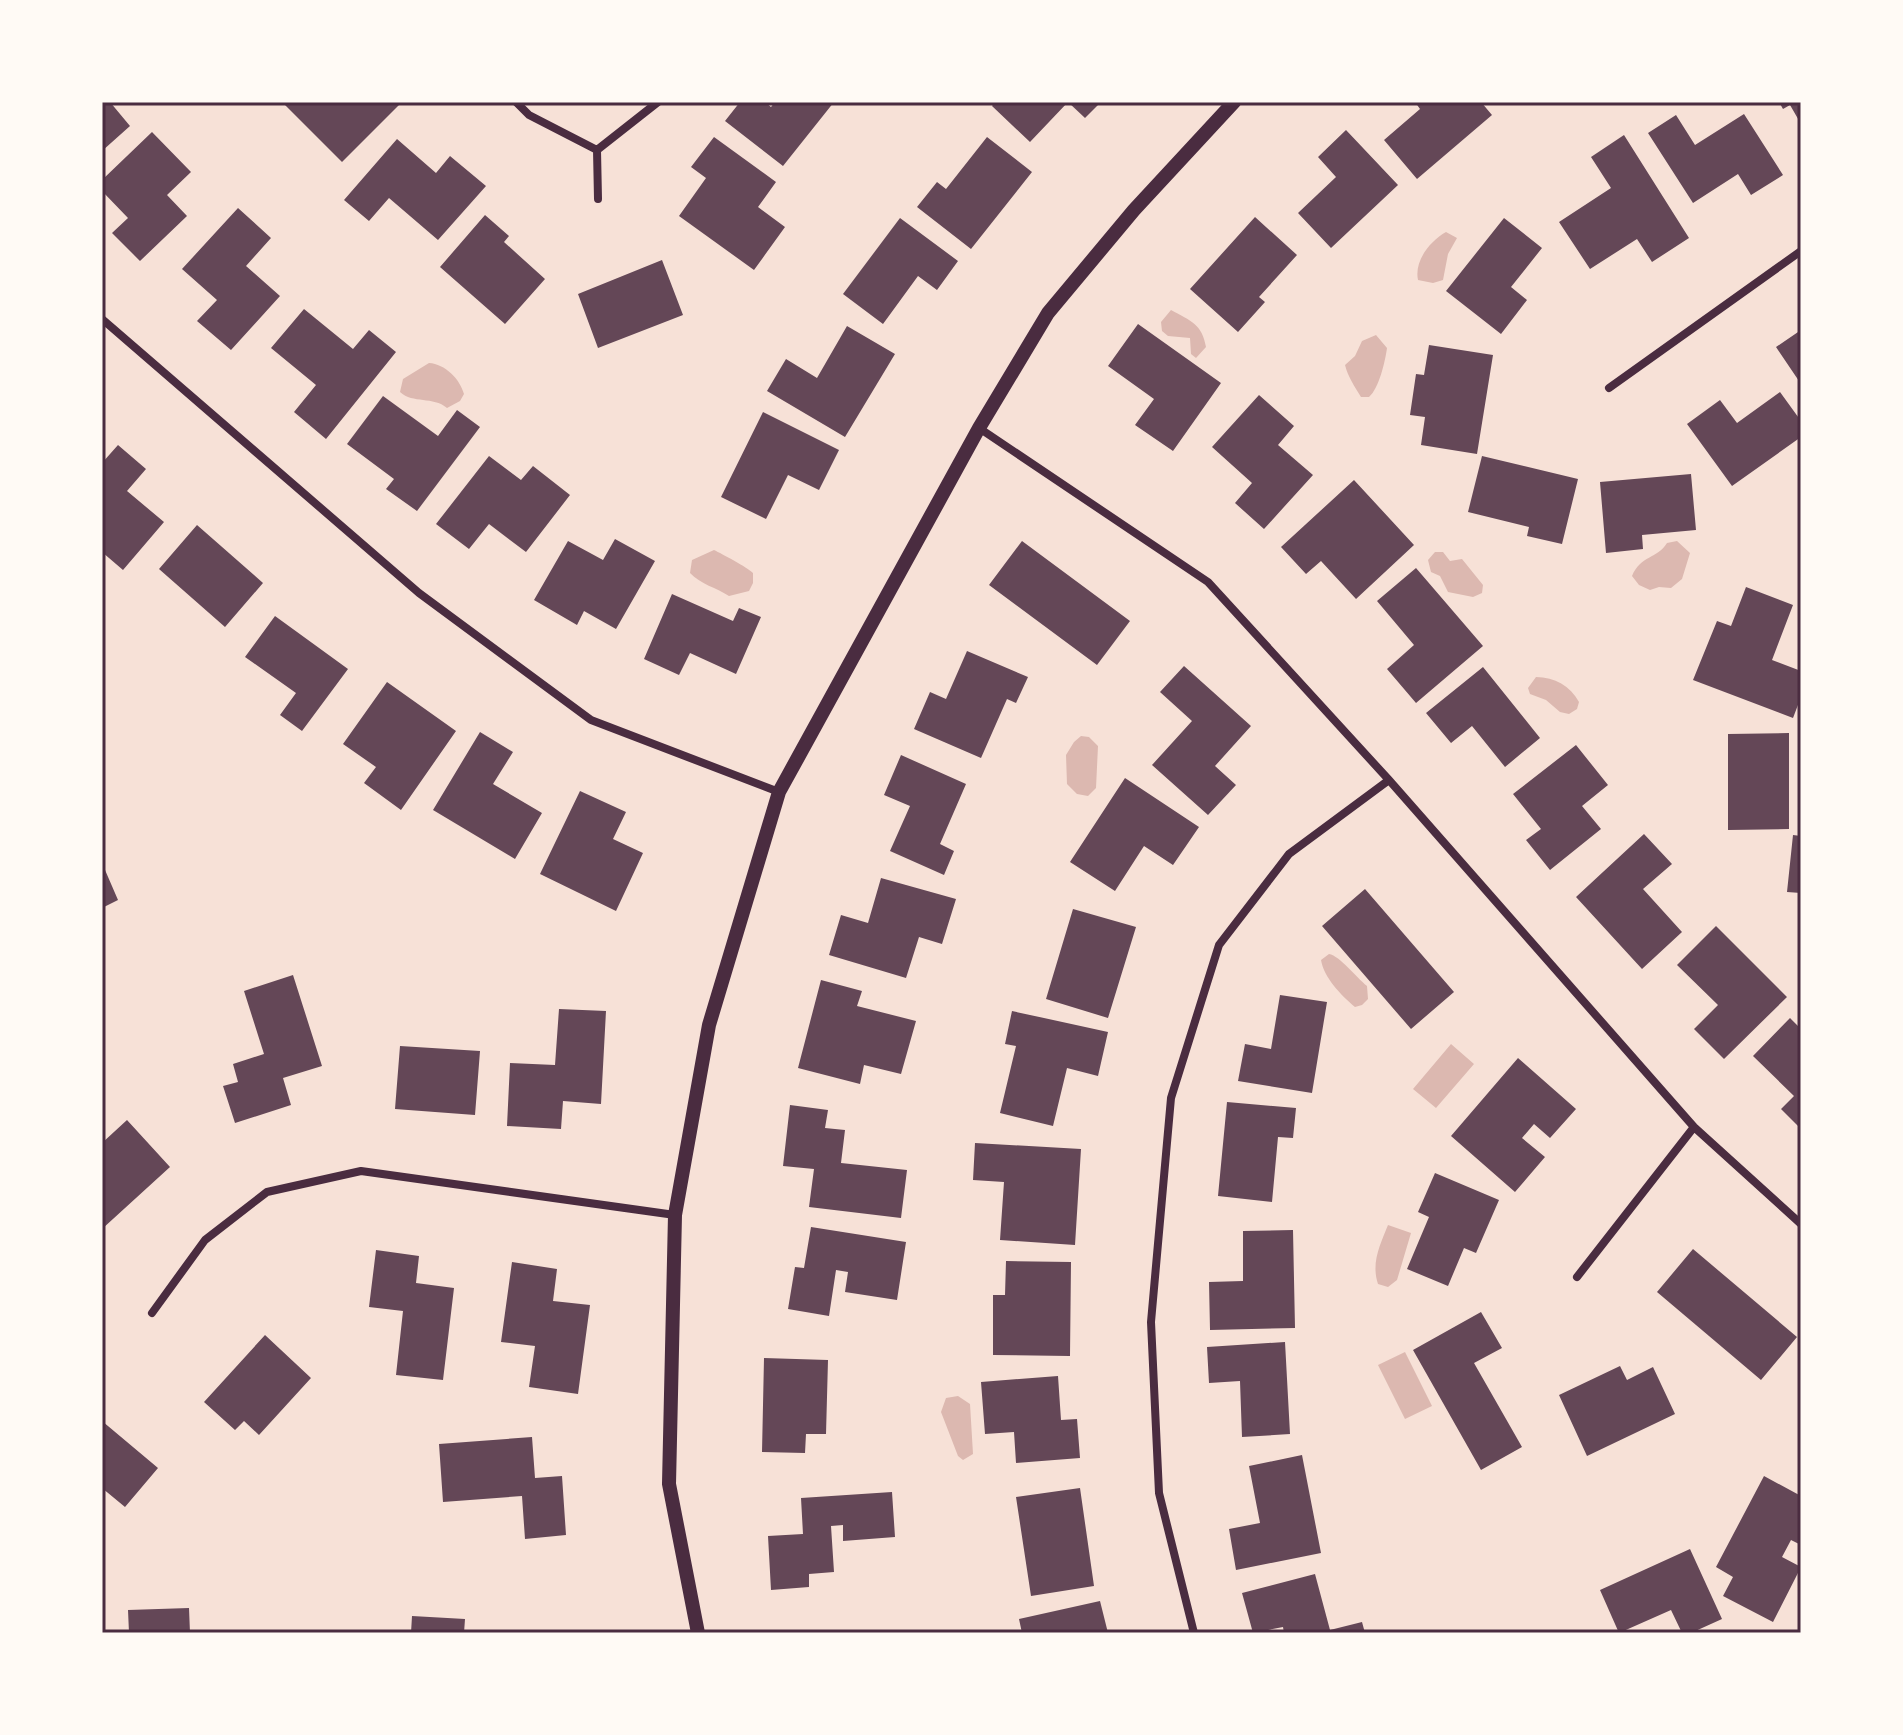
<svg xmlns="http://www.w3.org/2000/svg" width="1903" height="1735" font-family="Bitter,serif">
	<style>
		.water { fill: #dcb8b0 }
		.building { fill: #644757 }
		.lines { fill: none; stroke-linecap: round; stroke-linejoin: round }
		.minor { stroke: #4a2c40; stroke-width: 8 }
		.tertiary { stroke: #4a2c40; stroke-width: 14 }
		.neatline { fill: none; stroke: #4a2c40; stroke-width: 3 }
	</style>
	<rect width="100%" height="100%" fill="#f7e1d7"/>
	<path class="water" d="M1446,232l11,6 -9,16 -5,26 -10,3 -15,-3c-4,-19 12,-39 28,-48z
		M1171,310c20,11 31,14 35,37l-10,11 -5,-4 -1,-16 -22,-2 -6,-5 -1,-9z
		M1376,335l11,13c-2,14 -8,40 -18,49h-8c-6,-10 -13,-20 -16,-32l10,-9 7,-15z
		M429,363c16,1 31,16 35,31l-4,7 -13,7c-14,-12 -34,-4 -47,-16l3,-13z
		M1677,541l13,12 -8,26 -11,9 -12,-1 -9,3 -11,-5 -7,-9c9,-21 25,-17 35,-33z
		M714,550c8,4 33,17 39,23v10l-4,8 -20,5c-12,-8 -29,-12 -39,-23l2,-13z
		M1435,552h8l7,9 12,-2 21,26 -1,8 -9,4 -25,-5 -8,-16 -9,-4 -3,-12z
		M1536,677c19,0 34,9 43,25l-2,7 -8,5 -9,-2 -14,-12 -16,-6 -2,-6z
		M1081,736l8,1 9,9 -2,42 -8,8 -11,-2 -10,-10 -1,-29 8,-13z
		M1329,954c11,2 27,23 38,32l1,13 -6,6 -7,2c-14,-12 -31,-29 -34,-47z
		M1451,1044l23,20 -38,44 -23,-19z
		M1388,1225l23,8 -14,47 -9,7 -10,-3c-7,-21 2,-39 10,-59z
		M1405,1352l27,54 -27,13 -27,-54z
		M958,1396l12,8 3,50 -10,6 -5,-4 -17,-44 5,-14z"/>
	<path class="building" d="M102,102h8l20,24 -28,25z
		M282,102h120l-60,60z
		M740,102h25l6,5 4,-5h59l-51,64 -58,-45z
		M995,102h106l-16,16 -17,-16 -38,40 -38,-36z
		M1415,102h66l11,13 -75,64 -33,-39 36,-31z
		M1779,102h22v22l-11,-19 -7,4z
		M1744,114l39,61 -32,20 -13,-21 -45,29 -45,-70 28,-18 19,30z
		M1346,130l52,55 -67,63 -33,-35 38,-36 -18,-20z
		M152,132l39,40 -24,23 20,21 -47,45 -28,-28 16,-15 -26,-27v-11z
		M1624,135l65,103 -37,24 -15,-23 -47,30 -31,-47 52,-34 -20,-31z
		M714,137l62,45 -18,25 27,20 -31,43 -75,-54 27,-38 -15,-11z
		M987,137l45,35 -61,77 -54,-42 20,-25 9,7z
		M397,139l39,34 14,-17 36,30 -48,54 -49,-42 -20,23 -25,-21z
		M238,208l33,30 -25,28 34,30 -49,54 -34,-29 20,-21 -35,-31z
		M485,215l24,21 -5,6 41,37 -40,45 -65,-57z
		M1255,217l42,38 -38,42 6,5 -27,30 -48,-43z
		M900,218l58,43 -21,29 -19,-14 -35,48 -40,-30z
		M1504,218l38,30 -31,39 16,13 -26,34 -55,-43z
		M662,260l21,55 -85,33 -20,-54z
		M304,309l49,40 16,-19 27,22 -70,87 -32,-27 22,-27 -45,-37z
		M1138,324l83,59 -48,68 -38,-26 19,-26 -46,-33z
		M847,326l48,28 -50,83 -78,-46 19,-32 31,19z
		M1801,330v54l-25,-37z
		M1429,345l64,10 -16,99 -56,-9 4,-28 -15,-2 6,-41 8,1z
		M1780,392l21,29v16l-69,49 -45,-62 33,-24 17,23z
		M1259,395l35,31 -16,19 35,30 -49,54 -29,-26 17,-20 -40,-36z
		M383,396l55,40 19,-26 23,17 -63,84 -31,-22 8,-10 -47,-35z
		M763,412l76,38 -20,40 -31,-15 -22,44 -45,-22z
		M118,445l28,24 -19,22 37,31 -41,48 -21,-18v-89z
		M489,456l32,24 12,-14 37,29 -44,57 -37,-28 -20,25 -33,-25z
		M1482,456l96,23 -16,65 -35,-8 2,-9 -61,-15z
		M1691,474l5,56 -54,5 1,14 -37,4 -6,-71z
		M1354,480l60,65 -58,54 -35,-38 -15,13 -25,-27z
		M197,525l66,58 -38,44 -66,-58z
		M615,539l40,22 -39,68 -32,-18 -7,14 -43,-25 34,-59 35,19z
		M1022,541l108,80 -33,44 -108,-80z
		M1416,568l67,78 -67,57 -29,-34 27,-24 -37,-44z
		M1746,587l47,18 -21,55 29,11v26l-8,21 -100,-38 24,-59 14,5z
		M672,594l61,27 6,-13 22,9 -25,57 -46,-21 -11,22 -35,-16z
		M275,616l73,53 -46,62 -22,-16 16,-22 -51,-36z
		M967,651l61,26 -12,26 -9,-4 -26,59 -67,-29 16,-37 16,7z
		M1184,666l67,60 -36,40 21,19 -28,30 -56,-50 40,-44 -32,-29z
		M1483,667l57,71 -35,29 -33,-41 -21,17 -25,-30z
		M387,682l69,49 -55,79 -37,-27 12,-16 -33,-23z
		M480,732l33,20 -20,32 49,29 -27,46 -82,-49z
		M1789,733v96l-61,1v-96z
		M1576,745l32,40 -26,21 19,23 -51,41 -24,-30 15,-11 -28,-35z
		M901,755l65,29 -26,60 14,7 -10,24 -54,-24 20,-45 -26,-11z
		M1125,778l74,49 -26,38 -29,-19 -29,45 -45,-29z
		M580,791l46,21 -13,27 30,14 -27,58 -76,-37z
		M1644,834l28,30 -29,25 39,43 -40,37 -66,-72z
		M1793,835l8,1v57l-14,-1z
		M102,863l16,37 -16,8z
		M881,878l75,21 -14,45 -23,-7 -13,41 -77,-23 12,-40 27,8z
		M1365,889l89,103 -43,37 -89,-103z
		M1073,909l63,18 -28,91 -62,-19z
		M1716,926l71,71 -63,62 -30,-30 24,-24 -41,-40z
		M293,975l29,91 -39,12 8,27 -56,18 -12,-37 15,-4 -5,-18 31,-10 -20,-63z
		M821,980l41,11 -5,15 59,15 -15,53 -37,-9 -4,19 -62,-16z
		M1280,995l47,7 -15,91 -74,-12 7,-37 26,5z
		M559,1009l47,2 -5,93 -38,-3 -2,28 -54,-3 3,-63 45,2z
		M1012,1011l96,21 -10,44 -31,-8 -14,58 -53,-13 16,-67 -11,-2z
		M1790,1018l11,11v100l-20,-20 13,-13 -41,-40z
		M400,1046l80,5 -5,64 -80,-6z
		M1518,1058l58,51 -26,29 -16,-14 -12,14 23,19 -30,35 -64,-56z
		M1227,1102l69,6 -3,30 -15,-1 -6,65 -54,-6z
		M790,1105l38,5 -3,18 20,2 -4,33 66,7 -6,48 -92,-11 5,-38 -31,-3z
		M127,1120l43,47 -68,62v-86z
		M975,1143l106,6 -6,96 -75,-5 4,-58 -31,-2z
		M1435,1173l64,27 -23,53 -12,-5 -16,38 -41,-17 22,-52 -11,-5z
		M811,1227l95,15 -9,58 -52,-8 3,-20 -12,-2 -7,46 -41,-7 7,-42 9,1z
		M1293,1230l2,98 -85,2 -1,-48 34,-1v-50z
		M1693,1249l104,88 -36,43 -104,-88z
		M376,1250l43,6 -3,27 38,5 -11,92 -47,-5 7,-64 -34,-4z
		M1006,1261l65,1 -1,94 -77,-1v-60h12z
		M512,1262l45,7 -4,32 37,4 -12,89 -49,-7 6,-41 -34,-4z
		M1481,1312l21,36 -28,15 48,84 -41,23 -68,-120z
		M265,1335l46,43 -52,57 -15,-14 -9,9 -31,-28z
		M1285,1342l5,92 -48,3 -2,-56 -31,2 -2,-36z
		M764,1358l64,2 -2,74h-20l-1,19 -43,-1z
		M1620,1366l7,14 26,-13 22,47 -88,42 -28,-61z
		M1058,1376l3,44 16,-1 3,39 -64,5 -2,-31 -29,2 -4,-52z
		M102,1421l56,47 -33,39 -23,-19z
		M532,1437l3,41 27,-2 4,59 -41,4 -3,-43 -79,6 -4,-58z
		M1302,1455l19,98 -85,17 -7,-41 31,-6 -11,-57z
		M1764,1476l37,20v49l-10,-5 -9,17 19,10 -28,55 -50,-26 10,-19 -17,-10z
		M1080,1488l14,98 -63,10 -15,-99z
		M892,1492l3,45 -52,4v-16l-12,1 3,46 -25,2v13l-38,3 -3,-54 35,-2 -2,-36z
		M1690,1549l32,70 -31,14h-9l-11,-23 -52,23 -19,-43z
		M1315,1574l15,56 32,-8 3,11h-81l-1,-6 -30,6 -11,-40z
		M1100,1601l8,32h-86l-3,-14z
		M189,1608l1,25h-61l-1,-23z
		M412,1616l53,3 -1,14h-53z"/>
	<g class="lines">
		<path class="minor" d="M516,102l13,13 68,35
			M597,150l61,-48
			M597,150l1,49
			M102,319l317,274 172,127 188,72
			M1609,388l192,-137
			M979,428l229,154 181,198 305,347 107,97
			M1577,1277l117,-150
			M152,1313l53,-73 62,-48 94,-21 314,44
			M1194,1633l-35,-140 -8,-171 20,-224 48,-153 70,-91 100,-74"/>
		<path class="tertiary" d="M698,1633l-29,-149 6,-269 34,-190 70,-233 200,-364 69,-115 86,-103 100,-108"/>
	</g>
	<rect width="1903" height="1735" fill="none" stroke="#fffaf5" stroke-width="208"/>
	<rect x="104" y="104" width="1695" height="1527" class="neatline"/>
</svg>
